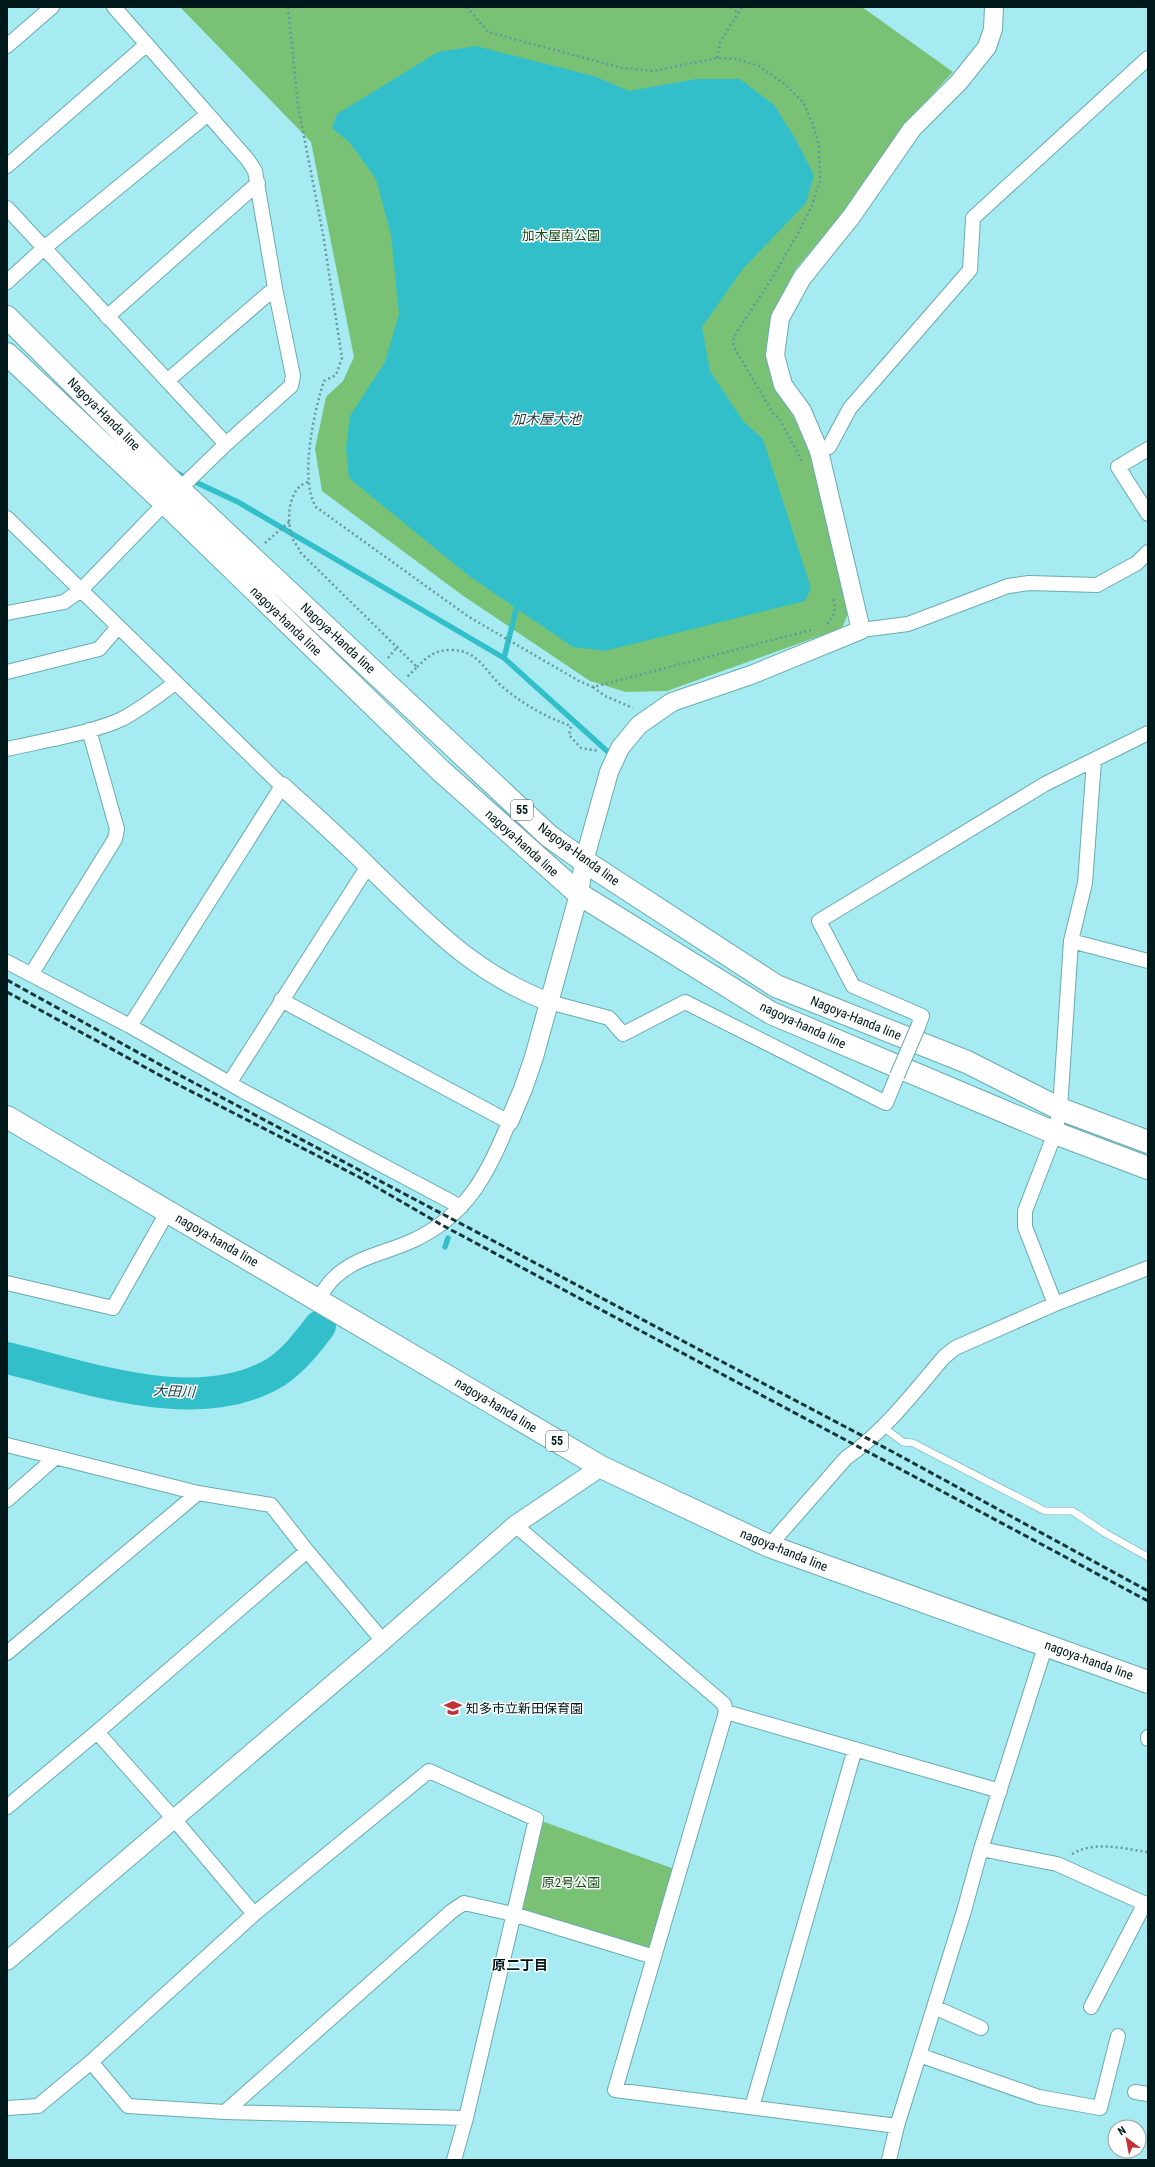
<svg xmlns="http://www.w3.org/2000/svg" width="1155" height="2167" font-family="'Roboto Condensed','Noto Sans JP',sans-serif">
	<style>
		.green { fill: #79c275 }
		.water { fill: #33bfca }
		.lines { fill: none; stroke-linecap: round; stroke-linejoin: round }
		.stream { stroke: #33bfca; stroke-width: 5.5 }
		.river { stroke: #33bfca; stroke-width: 32 }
		.service-casing { stroke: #69abb1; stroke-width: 8 }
		.minor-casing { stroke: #69abb1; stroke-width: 16 }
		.tertiary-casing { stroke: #69abb1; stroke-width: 20 }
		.primary-casing { stroke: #69abb1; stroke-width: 24 }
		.path { stroke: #65989d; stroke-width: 2.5; stroke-dasharray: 2 3; stroke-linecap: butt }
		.service { stroke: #fff; stroke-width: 7 }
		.minor { stroke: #fff; stroke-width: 14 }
		.tertiary { stroke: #fff; stroke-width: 18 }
		.primary { stroke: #fff; stroke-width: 22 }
		.rail { stroke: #173638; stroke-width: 3; stroke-dasharray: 6 3; stroke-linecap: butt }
		.minor-bridge-casing { stroke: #69abb1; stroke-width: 16; stroke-linecap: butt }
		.minor-bridge { stroke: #fff; stroke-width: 14 }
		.labels { text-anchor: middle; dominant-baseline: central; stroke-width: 3; stroke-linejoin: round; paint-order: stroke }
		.shield { fill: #fdfdfd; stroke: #4c5d5e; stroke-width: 1 }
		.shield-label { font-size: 12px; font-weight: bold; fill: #00181a }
		.park-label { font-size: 13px; fill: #174e17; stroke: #fdfdfd }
		.street-label { font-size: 13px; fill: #00181a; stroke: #fdfdfd }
		.poi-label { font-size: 13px; fill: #00181a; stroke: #fdfdfd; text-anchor: start }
		.water-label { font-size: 14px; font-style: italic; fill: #1f3b3e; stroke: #fdfdfd }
		.neighbourhood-label { font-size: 14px; font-weight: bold; fill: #00181a; stroke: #fdfdfd }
	</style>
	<rect width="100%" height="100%" fill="#a6ebf1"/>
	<path class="green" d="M180,7h682l91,65 -49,53 -59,85 -50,60 -21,42 -2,65 39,73 39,159 -8,19 -175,63 -41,1 -36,-11 -128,-86 -140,-104 -7,-42 11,-52 17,-16 11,-24 -43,-215z
		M536,1819l144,52 -26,86 -141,-43z"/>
	<path class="water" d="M476,46l118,30 35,15 67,-12h44l34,26 21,33 19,37 -8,28 -64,67 -40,57 8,44 33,50 20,18 48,149 -6,13 -200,50 -32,-4 -104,-71 -120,-98 -3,-30 4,-32 35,-54 14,-48 -8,-79 -15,-56 -26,-36 -18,-15 5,-14 101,-62z"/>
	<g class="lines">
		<path class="stream" d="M174,472l64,30 266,156 103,93
			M504,658l14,-56
			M445,1247l3,-9
			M320,1326l5,-5"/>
		<path class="river" d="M7,1358c80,19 193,61 269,14 18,-12 31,-29 44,-46"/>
		<g class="service-casing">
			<path id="service" d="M883,1427l20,15 10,1 132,68h27l5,3 28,19 43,24"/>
		</g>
		<g class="minor-casing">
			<path id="minor" d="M7,46l45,-39
				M7,166l139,-121
				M7,208l219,236
				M7,282l37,-34 164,-134
				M107,317l151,-134
				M167,381l108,-93
				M1148,449l-30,18 30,47
				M819,451l10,-4 21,-39 120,-138 3,-52 175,-160
				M7,518l275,268 -152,240
				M7,613l57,-11 17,-12 84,-87 61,-59 65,-58 2,-10 -18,-88 -20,-117 -7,-11 -134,-153
				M861,630l47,-6 100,-38 21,-3 68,2 40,-22 11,-11
				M7,672l92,-23 19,-22
				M7,749c34,-8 85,-16 115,-30 19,-10 36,-23 53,-36
				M1071,941l77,20
				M7,962l123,64 113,65 218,116
				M32,973l83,-134 2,-10 -28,-99
				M281,1000l228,122c-21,52 -42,93 -95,118 -27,13 -57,16 -79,37 -7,6 -12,15 -17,22
				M549,1002l60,16 14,16 62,-32 201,101 11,-27
				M918,1027l4,-11 -69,-30 -34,-65 226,-137 103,-51
				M230,1082l138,-216
				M7,1283l106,25 55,-97
				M1055,1304l-30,-77v-16l30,-78 5,-24 11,-168 14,-58 9,-122
				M7,1445l191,48 73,12 36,46 76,90
				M7,1500l49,-43
				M515,1525l209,179 2,8 -111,378 282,36
				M769,1546l77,-88c39,-27 68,-66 98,-101l11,-9 100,-44 93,-36
				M7,1653l191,-160
				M726,1712l274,79
				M97,1732l77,87 80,95
				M1148,1737v2
				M7,1807l90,-75 210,-181
				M981,1849l76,15 91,41
				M934,2007l47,21
				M1091,2007l54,-104
				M919,2055l120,42 61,11 18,-72
				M91,2062l37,44 97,6 241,6
				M1135,2092l13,2
				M752,2107l103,-358
				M7,2108l31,-2 53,-44 163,-148 175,-143 107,48 -70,299 -12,42
				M225,2112l227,-201 12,-8 49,11 141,43
				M889,2160l8,-34 67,-215 17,-62 65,-205"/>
		</g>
		<g class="tertiary-casing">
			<path id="tertiary" d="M282,786c30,27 60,54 89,83 57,55 102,104 178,133
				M509,1122l14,-33 11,-32 45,-163 5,-33 25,-89 11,-24 19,-23 33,-23 79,-27 110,-45 -42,-179 -17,-40 -19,-26 -8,-30 5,-37 22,-40 49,-61 61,-88 47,-47 28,-35 6,-18 1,-22
				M7,1961l376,-320 132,-116 86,-58"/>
		</g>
		<g class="primary-casing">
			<path id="primary" d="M7,317l173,173 369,346 35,25 192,125 191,76 93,47 88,33
				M7,354l158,149 275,267 139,124 192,119 284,120 93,35
				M7,1117l594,350 168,79 379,136"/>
		</g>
		<path class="path" d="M288,7l10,99 25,128 19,124 -6,17 -12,6c-10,30 -25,98 -8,126l153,110 110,64 14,6 218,-57
			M467,7l21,25 134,36 31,3 64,-13 19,1 23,7 27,19 17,17 10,23 6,20 1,36 -9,27 -15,29 -22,38 -39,60 -2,7 2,7 39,66 5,3 23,43
			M731,7l8,6
			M717,58l3,-16 22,-35
			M308,482c-21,6 -22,41 -15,57 2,5 6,9 8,14l116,114 -10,10
			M265,543l24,-21
			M827,624c8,-8 9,-16 6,-26
			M388,658l10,-12
			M417,667c10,-10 18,-17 34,-17 29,0 34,23 54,39 21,17 41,28 66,37l-2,9 12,13 18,3
			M593,687l12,9 28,12
			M1072,1854c24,-14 51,-5 76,-2"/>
		<use href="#service" class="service"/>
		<use href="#minor" class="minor"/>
		<use href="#tertiary" class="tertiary"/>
		<use href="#primary" class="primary"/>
		<path class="rail" d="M7,980l161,89 725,383 255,139
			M7,992l156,85 196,100 81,47 708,377"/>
		<g class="minor-bridge-casing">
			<path id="minor-bridge" d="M897,1076l21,-49"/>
		</g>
		<use href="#minor-bridge" class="minor-bridge"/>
	</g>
	<defs>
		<g id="school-bare" transform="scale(1.38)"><path d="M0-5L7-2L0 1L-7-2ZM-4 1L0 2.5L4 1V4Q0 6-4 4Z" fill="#c23339" stroke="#fdfdfd" stroke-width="2.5" paint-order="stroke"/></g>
	</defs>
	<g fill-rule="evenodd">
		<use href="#school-bare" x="453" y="1708"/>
	</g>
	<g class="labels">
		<g class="shield">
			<rect x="511" y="800" width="22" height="20" rx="3"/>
			<rect x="546" y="1431" width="22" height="20" rx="3"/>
		</g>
		<g class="shield-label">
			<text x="522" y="810">55</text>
			<text x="557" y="1441">55</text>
		</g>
		<g class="park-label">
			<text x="561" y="235">加木屋南公園</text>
			<text x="571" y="1882">原2号公園</text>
		</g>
		<g class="street-label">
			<text transform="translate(104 414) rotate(45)">Nagoya-Handa line</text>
			<text transform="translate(286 621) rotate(44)">nagoya-handa line</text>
			<text transform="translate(338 638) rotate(43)">Nagoya-Handa line</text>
			<text transform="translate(522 843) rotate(42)">nagoya-handa line</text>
			<text transform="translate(579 854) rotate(36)">Nagoya-Handa line</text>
			<text transform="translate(856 1018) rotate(22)">Nagoya-Handa line</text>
			<text transform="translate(803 1025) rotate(25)">nagoya-handa line</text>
			<text transform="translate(217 1240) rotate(30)">nagoya-handa line</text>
			<text transform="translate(496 1405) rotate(31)">nagoya-handa line</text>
			<text transform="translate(784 1550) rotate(22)">nagoya-handa line</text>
			<text transform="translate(1089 1660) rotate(20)">nagoya-handa line</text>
		</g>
		<g class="poi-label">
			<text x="466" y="1708">知多市立新田保育園</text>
		</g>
		<g class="water-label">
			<text x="546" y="419">加木屋大池</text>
			<text transform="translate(174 1391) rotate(3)">大田川</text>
		</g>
		<g class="neighbourhood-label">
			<text x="520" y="1965">原二丁目</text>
		</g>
	</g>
	<rect width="1155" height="2167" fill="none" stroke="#00181a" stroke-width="16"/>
	<g transform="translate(1127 2139) rotate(328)"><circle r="19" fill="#fdfdfd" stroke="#98a1a2"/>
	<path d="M0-3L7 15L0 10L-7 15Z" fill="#c23339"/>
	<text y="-6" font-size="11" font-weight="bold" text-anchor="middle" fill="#00181a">N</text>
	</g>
</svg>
